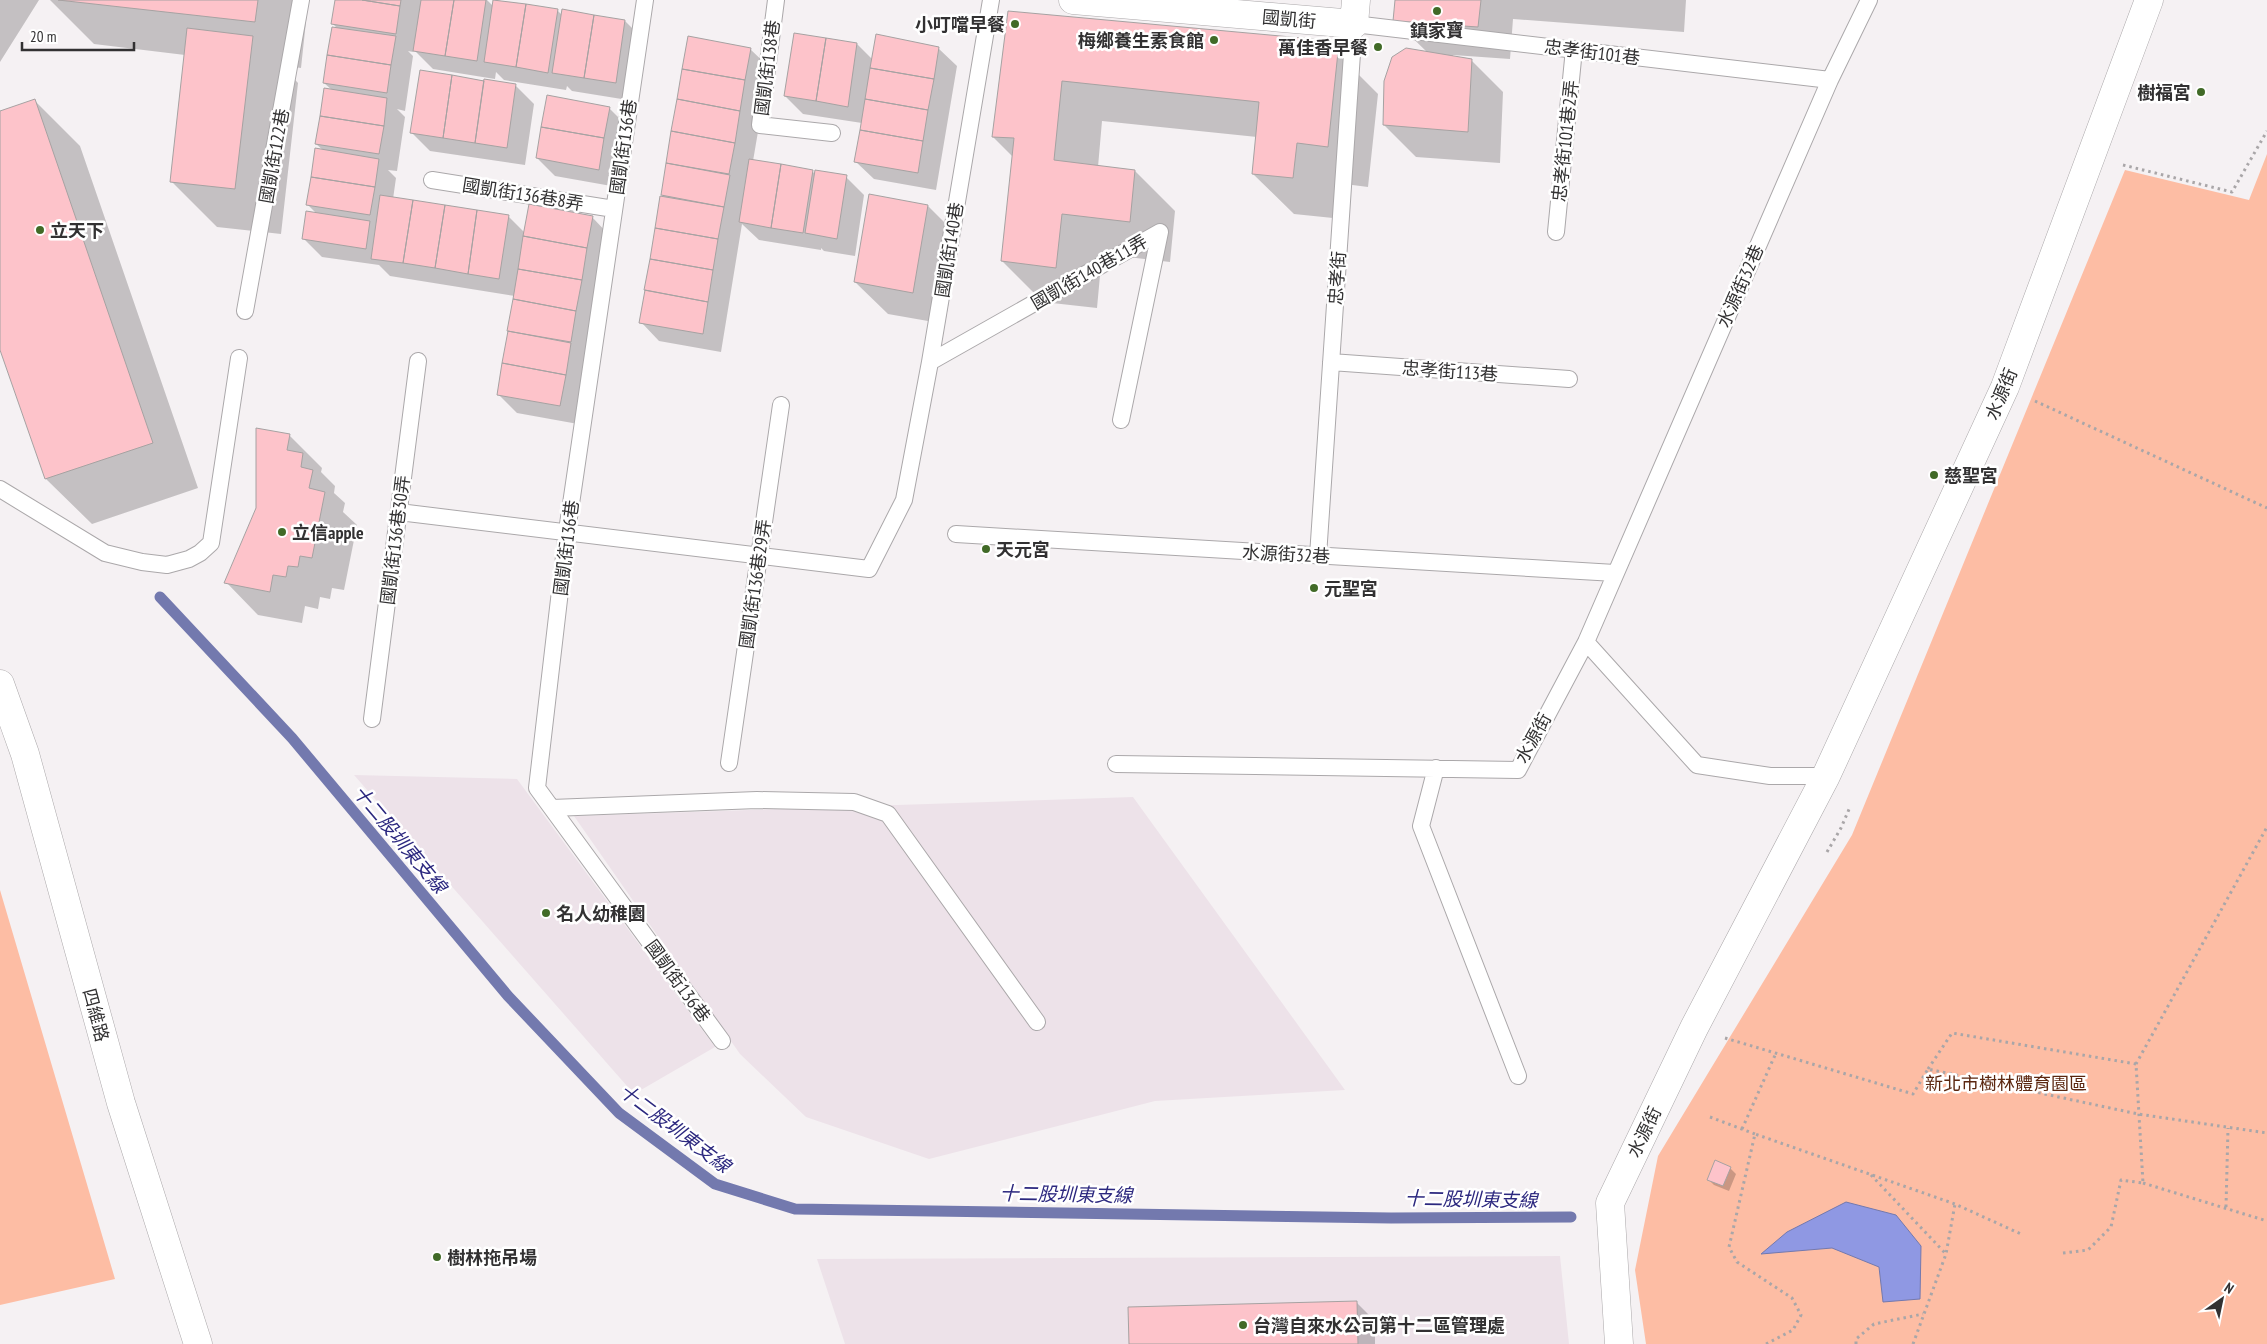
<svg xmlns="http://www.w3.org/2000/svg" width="2267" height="1344" font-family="'PT Sans Narrow','Noto Sans TC',sans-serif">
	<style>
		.built { fill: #ede2e9 }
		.green { fill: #fdbda4 }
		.water { fill: #8f98e3; stroke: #7379ae }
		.shadow { fill: #0003 }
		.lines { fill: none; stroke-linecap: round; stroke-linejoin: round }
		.stream { stroke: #7379ae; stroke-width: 11 }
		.building { fill: #fdc3ca; stroke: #a6a2a2 }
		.service-casing { stroke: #aba8aa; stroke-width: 18 }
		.minor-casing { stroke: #aba8aa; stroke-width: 29 }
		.tertiary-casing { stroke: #aba8aa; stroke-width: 29 }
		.path { stroke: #a9a6a8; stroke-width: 3; stroke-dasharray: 2.5 4; stroke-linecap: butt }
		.service { stroke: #fff; stroke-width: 16 }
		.minor { stroke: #fff; stroke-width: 28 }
		.tertiary { stroke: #fff; stroke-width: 28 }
		.poi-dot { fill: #416a27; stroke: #fff; stroke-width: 2 }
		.labels { text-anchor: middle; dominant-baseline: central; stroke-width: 5; stroke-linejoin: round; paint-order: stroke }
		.street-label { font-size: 18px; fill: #323132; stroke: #fff }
		.poi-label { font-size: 18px; font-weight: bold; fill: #323132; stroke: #fff; text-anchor: start }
		.park-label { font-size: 18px; fill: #5b2710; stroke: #fff }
		.water-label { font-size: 19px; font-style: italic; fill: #2c287f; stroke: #fff }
	</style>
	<rect width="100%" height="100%" fill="#f5f1f3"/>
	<path class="built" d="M354,775l163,4 198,268 -81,47z
		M1133,797l212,293 -190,11 -226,58 -123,-42 -66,-63 -166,-238z
		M1560,1256l9,88h-724l-28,-85z"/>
	<path class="green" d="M2267,154v1190h-621l-11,-74 23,-114 194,-321 273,-665 124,30z
		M0,890l115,389 -115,26z"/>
	<path class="water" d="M1846,1202l50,13 25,31 -1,53 -37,3 -4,-35 -47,-19 -71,6 26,-22z"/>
	<path class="shadow" d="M0,0h39l-39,62z
		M50,0h255l3,3 -7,65 -20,-3 17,18 -17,151 -64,-7 -46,-46 14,-126 -91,-11z
		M336,0h151l7,7 1,-7 62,10 5,5 63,6 18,18 -9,62 -62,-10 -5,-5 -1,4 -62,-10 -8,-8 -1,7 -62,-10 -19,-19 -1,2 -5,-1 5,5 -8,55 -8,-2 8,8 -8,54 -9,-1 8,8 -3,21 115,17 17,17 67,-16 18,19 -32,188 -61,-11 -18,-18 16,-99 -125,-20 -11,-11 -57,-8 -18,-18 13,-25 -9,-9 16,-54 -8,-7 16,-54 -8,-7 14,-54 -5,-5z
		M1396,0h290l-2,32 -171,-13 -3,40 -57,-4v2l18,3 32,32 -3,71 -84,-6 -32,-32 43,-73 -32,-31z
		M1009,12l328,41 41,41 -10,93 -31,-4 -4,35 -39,-4 -41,-40 4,-37 -155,-16 -4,46 37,4 40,40 -5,51 -68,-8 -5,54 -54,-6 -41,-41 11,-104 -20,-20z
		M795,34l62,10 16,16 65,-12 19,18 -21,124 -62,-11 -19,-18 7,-38 -59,-9 -18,-18z
		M689,37l61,12 19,18 -16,94 59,10 3,3 31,3 18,18 -9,61 -31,-5 -3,-3v2l-62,-10 -17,-16 -21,128 -62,-11 -18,-19 25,-124 -4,-3z
		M421,71l95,15 18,18 -9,61 -95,-14 -18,-18z
		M35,101l45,45 118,342 -106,36 -46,-45 -46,-133v-234z
		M609,108l18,18 -10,61 -62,-11 -18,-18z
		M928,206l32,32 -15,86 -57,-10 -33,-32z
		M290,436l32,32 -1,4 14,14 -1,7 11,10 -2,9 14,13 -13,65 -12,-2 -2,11 -10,-2 -2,12 -13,-3 -3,17 -44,-8 -32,-33z
		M1730,1168l6,6 -7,17 -15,-6 -6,-6z
		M1357,1303l18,18v23h-245z"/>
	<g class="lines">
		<path class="stream" d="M160,597l132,141 216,258 111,117 96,71 80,25 596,9 180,-1"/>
	</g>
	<path class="building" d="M58,0h200l-3,22z
		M335,0h27l38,6 -4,28 -65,-10z
		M362,0h39l-1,6z
		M421,0h33l-9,56 -32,-5z
		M454,0h32l-9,61 -32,-5z
		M493,0l33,4 -10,63 -32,-5z
		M1395,0h86l-3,27 -85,-6z
		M526,4l32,5 -10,64 -32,-6z
		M562,9l32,6 -10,63 -32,-5z
		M1008,11l305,28 25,13 -10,95 -31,-4 -4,35 -41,-4 7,-72 -197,-21 -8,79 81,10 -5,52 -68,-8 -6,54 -55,-7 13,-123 -22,-1z
		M594,15l31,5 -9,63 -32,-5z
		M332,27l64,9 -5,29 -64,-10z
		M187,28l66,8 -18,153 -65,-7z
		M794,33l32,5 -10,63 -32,-5z
		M876,34l63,13 -5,32 -64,-11z
		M688,36l63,12 -6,32 -63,-11z
		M826,38l31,5 -9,64 -32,-6z
		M1406,48l66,11 -4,73 -85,-7 1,-44 8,-24z
		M327,55l64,10 -4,28 -64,-10z
		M870,68l64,11 -6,31 -63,-11z
		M682,69l63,11 -5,31 -63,-12z
		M420,70l32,5 -9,63 -33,-5z
		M452,75l32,6 -9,62 -32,-5z
		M484,79l32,5 -9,64 -32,-5z
		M324,88l63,10 -3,28 -64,-10z
		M547,95l63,12 -6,31 -63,-11z
		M35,99l118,344 -108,36 -45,-129v-239z
		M677,99l63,12 -5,32 -64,-12z
		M865,99l63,11 -5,31 -63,-11z
		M320,116l64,10 -5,28 -64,-10z
		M541,127l63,11 -5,32 -63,-12z
		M860,130l63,11 -5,32 -64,-11z
		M671,131l64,12 -6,31 -63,-11z
		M315,148l64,11 -4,28 -64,-10z
		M749,159l32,5 -10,64 -32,-6z
		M666,163l64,12 -6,32 -63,-12z
		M781,164l32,6 -10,63 -32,-5z
		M815,170l32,5 -10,64 -32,-6z
		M311,177l64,10 -5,28 -64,-10z
		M869,194l59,11 -15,88 -59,-11z
		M380,195l33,5 -10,63 -32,-4z
		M660,196l64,11 -6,32 -63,-11z
		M413,200l32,5 -10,63 -32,-5z
		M529,204l64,12 -6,32 -64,-12z
		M445,205l32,5 -9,64 -33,-6z
		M477,210l32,5 -10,64 -31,-5z
		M306,211l64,10 -4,28 -64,-10z
		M655,228l63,11 -5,31 -63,-11z
		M523,236l64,12 -5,32 -64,-11z
		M650,259l63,11 -5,32 -64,-12z
		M518,269l64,11 -6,31 -63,-12z
		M645,290l63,12 -5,32 -64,-11z
		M513,299l63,12 -5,31 -64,-11z
		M508,331l63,12 -5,32 -64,-12z
		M502,363l64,12 -6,31 -63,-11z
		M256,428l34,6 -3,16 16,3 -2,14 12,3 -4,18 16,4 -13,66 -12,-2 -2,11 -10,-1 -2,11 -13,-2 -3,17 -46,-9 32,-75z
		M1715,1160l16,7 -8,19 -16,-6z
		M1357,1301l1,43h-229l-1,-37z"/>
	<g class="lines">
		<g class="service-casing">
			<path id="service" d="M645,0l-78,531 -30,257 185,253
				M776,0l-16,125 72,8
				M432,180l182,29
				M1556,232l18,-183
				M245,311l56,-311
				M930,362l230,-130 -39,188
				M1331,362l238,17
				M0,489l105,64 37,9 25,3 22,-6 11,-6 11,-10 28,-185
				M399,512l470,57 35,-69 26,-138 61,-362
				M956,534l659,39
				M1318,556l36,-532 476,56
				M1586,642l111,123 73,11h56
				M372,719l46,-358
				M729,763l52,-358
				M1116,764l402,6 68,-128 244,-562 39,-80
				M1436,768l-15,58 97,250
				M552,808l205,-8 97,2 34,12 149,208"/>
		</g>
		<g class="minor-casing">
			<path id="minor" d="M1073,0l281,24 2,-24"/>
		</g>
		<g class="tertiary-casing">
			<path id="tertiary" d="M0,684l25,70 96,349 77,241
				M1619,1344l-9,-141 84,-175 132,-252 179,-389 144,-387"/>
		</g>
		<path class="path" d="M2123,165l109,27 35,-61
			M2035,401l232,107
			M1827,852l14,-24 9,-21
			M1725,1038l188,56 15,-25 210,45 129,19
			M1928,1069l24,-36 184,31
			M1710,1117l45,17
			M1742,1129l34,-76
			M1871,1175l75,79
			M2143,1183l124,38
			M2226,1207l2,-79
			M2063,1253l25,-3 23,-23 10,-47 22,3 -7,-119 131,-237
			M1766,1344l27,-14 8,-15 -9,-17 -55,-36 -8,-15 26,-113 200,70 66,30
			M1856,1344v-5l18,-15 49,-10
			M1913,1344l33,-90 9,-50"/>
		<use href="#service" class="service"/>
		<use href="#minor" class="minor"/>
		<use href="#tertiary" class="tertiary"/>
	</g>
	<g class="poi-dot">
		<circle cx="1437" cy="11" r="5"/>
		<circle cx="1015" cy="24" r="5"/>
		<circle cx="1214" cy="40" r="5"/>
		<circle cx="1378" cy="47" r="5"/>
		<circle cx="2201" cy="92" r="5"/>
		<circle cx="40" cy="230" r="5"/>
		<circle cx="1934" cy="475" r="5"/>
		<circle cx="282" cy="532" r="5"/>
		<circle cx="986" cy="549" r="5"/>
		<circle cx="1314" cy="588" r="5"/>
		<circle cx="546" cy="913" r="5"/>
		<circle cx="437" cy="1257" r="5"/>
		<circle cx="1243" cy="1325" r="5"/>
	</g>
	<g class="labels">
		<g class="street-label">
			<text transform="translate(1289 19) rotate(5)">國凱街</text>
			<text transform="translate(1592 52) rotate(7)">忠孝街101巷</text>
			<text transform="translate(767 68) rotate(-83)">國凱街138巷</text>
			<text transform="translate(1565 141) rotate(-84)">忠孝街101巷2弄</text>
			<text transform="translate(623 147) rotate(-82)">國凱街136巷</text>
			<text transform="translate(274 156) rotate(-80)">國凱街122巷</text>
			<text transform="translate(523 194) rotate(9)">國凱街136巷8弄</text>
			<text transform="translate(949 250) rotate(-81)">國凱街140巷</text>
			<text transform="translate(1089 272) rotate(-30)">國凱街140巷11弄</text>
			<text transform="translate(1337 278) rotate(-86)">忠孝街</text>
			<text transform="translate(1740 286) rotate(-66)">水源街32巷</text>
			<text transform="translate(1450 371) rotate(4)">忠孝街113巷</text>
			<text transform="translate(2001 394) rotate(-67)">水源街</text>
			<text transform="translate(395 540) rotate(-83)">國凱街136巷30弄</text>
			<text transform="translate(566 548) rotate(-83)">國凱街136巷</text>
			<text transform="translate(1286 554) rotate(3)">水源街32巷</text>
			<text transform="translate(755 584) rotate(-82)">國凱街136巷29弄</text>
			<text transform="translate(1533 738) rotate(-61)">水源街</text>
			<text transform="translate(678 981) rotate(54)">國凱街136巷</text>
			<text transform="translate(96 1015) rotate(75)">四維路</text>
			<text transform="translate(1644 1132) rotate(-64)">水源街</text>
		</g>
		<g class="poi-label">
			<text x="1005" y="24" text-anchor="end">小叮噹早餐</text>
			<text x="1437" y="30" text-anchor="middle">鎮家寶</text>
			<text x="1204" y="40" text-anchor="end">梅鄉養生素食館</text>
			<text x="1368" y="47" text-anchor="end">萬佳香早餐</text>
			<text x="2191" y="92" text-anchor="end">樹福宮</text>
			<text x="50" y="230">立天下</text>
			<text x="1944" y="475">慈聖宮</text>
			<text x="292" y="532">立信apple</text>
			<text x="996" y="549">天元宮</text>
			<text x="1324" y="588">元聖宮</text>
			<text x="556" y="913">名人幼稚園</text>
			<text x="447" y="1257">樹林拖吊場</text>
			<text x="1253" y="1325">台灣自來水公司第十二區管理處</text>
		</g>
		<g class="park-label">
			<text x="2006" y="1083">新北市樹林體育園區</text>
		</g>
		<g class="water-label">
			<text transform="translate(400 839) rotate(50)">十二股圳東支線</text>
			<text transform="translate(675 1128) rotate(37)">十二股圳東支線</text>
			<text transform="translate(1066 1194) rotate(1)">十二股圳東支線</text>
			<text transform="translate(1471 1199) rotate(1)">十二股圳東支線</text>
		</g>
	</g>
	<g transform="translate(2222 1299) rotate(33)" stroke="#ffffff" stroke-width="4" paint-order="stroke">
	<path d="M0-4L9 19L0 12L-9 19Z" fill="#323132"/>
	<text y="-8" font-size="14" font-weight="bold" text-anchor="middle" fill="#323132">N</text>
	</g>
	<path d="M22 42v8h112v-8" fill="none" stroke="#323132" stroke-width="2.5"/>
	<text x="30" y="42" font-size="15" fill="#323132" stroke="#ffffff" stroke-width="4" paint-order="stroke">20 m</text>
</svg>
